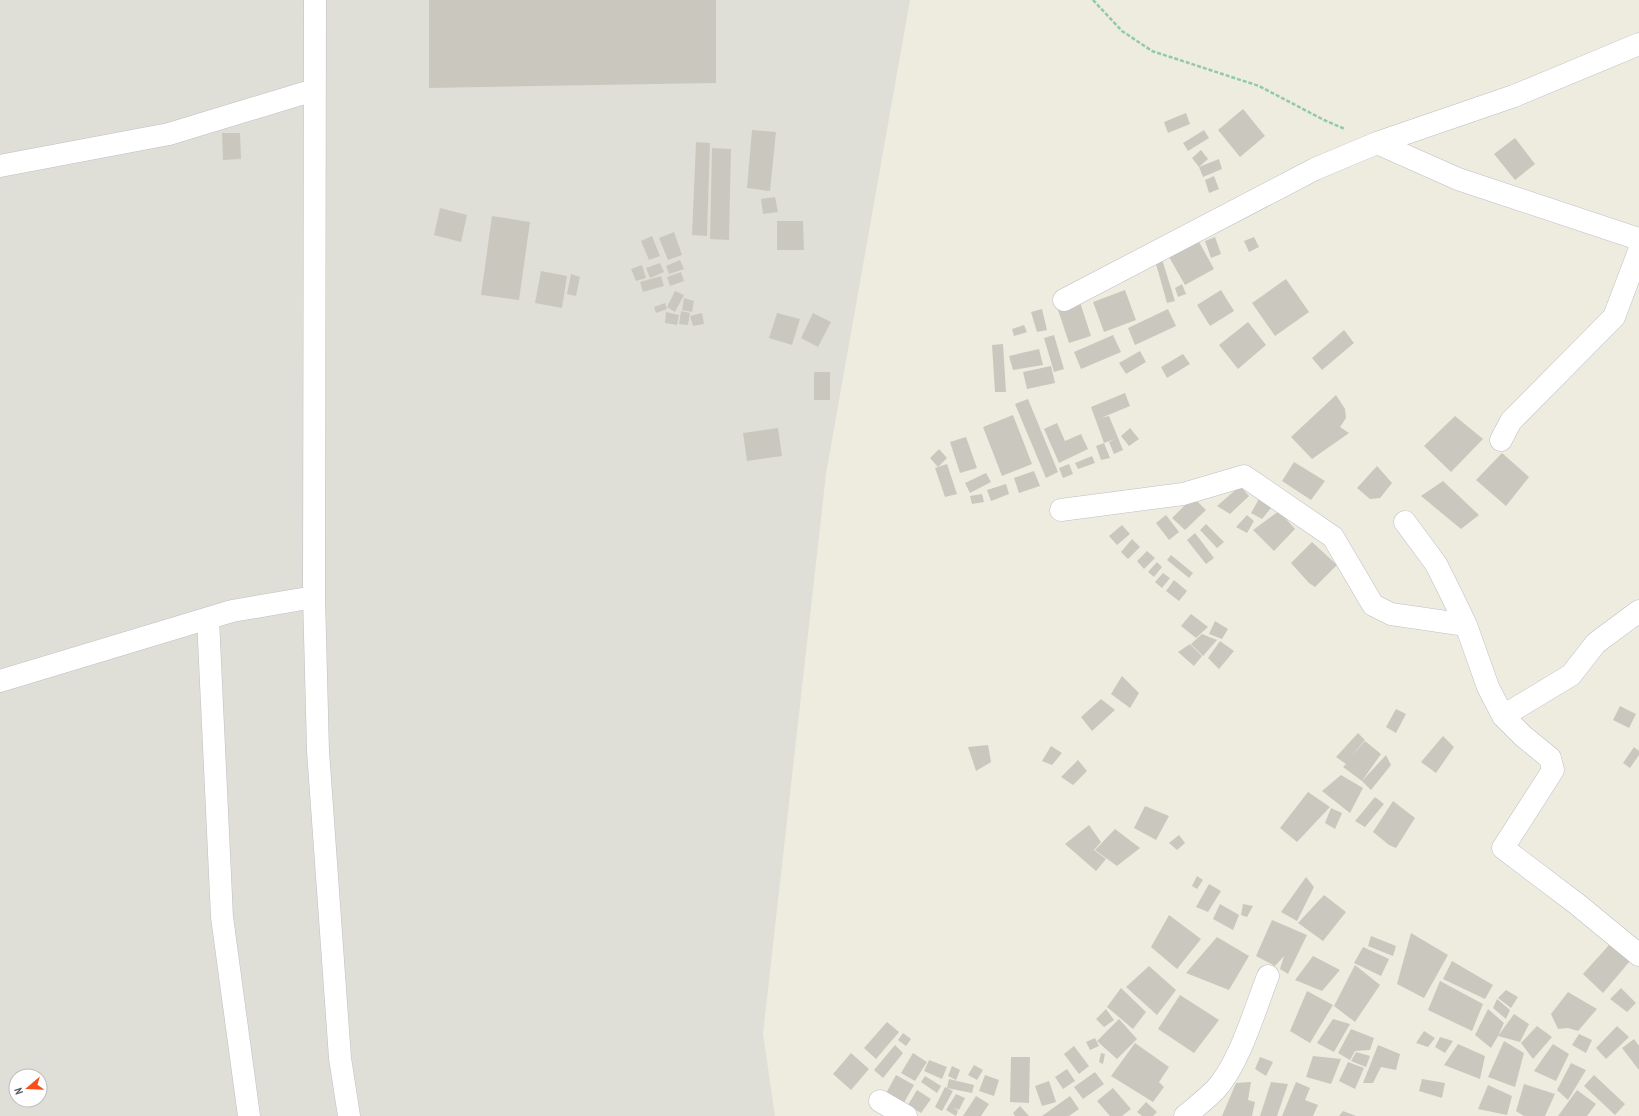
<svg xmlns="http://www.w3.org/2000/svg" width="1639" height="1116" font-family="'PT Sans Narrow',sans-serif">
	<style>
		.industrial { fill: #e0dfd7; fill-rule: evenodd }
		.building { fill: #cac8be }
		.lines { fill: none; stroke-linecap: round; stroke-linejoin: round }
		.minor-casing { stroke: #bdbec5; stroke-width: 23 }
		.path { stroke: #92c9a9; stroke-width: 2.5; stroke-dasharray: 4 2; stroke-linecap: butt }
		.minor { stroke: #fff; stroke-width: 22 }
	</style>
	<rect width="100%" height="100%" fill="#edecdf"/>
	<path class="industrial" d="M0,0h910l-84,474 -63,560 12,82h-775zM16,1076h24v24h-24z"/>
	<path class="building" d="M429,0h287v83l-287,5z
		M1243,109l22,27 -25,21 -22,-27z
		M1186,113l4,11 -22,9 -4,-11z
		M752,130l24,2 -6,59 -23,-3z
		M1204,130l5,8 -21,13 -5,-8z
		M222,133h18l1,26 -18,1z
		M1515,138l20,26 -20,16 -21,-26z
		M696,142l14,1 -3,93 -15,-1z
		M712,148l19,1 -2,91 -19,-1z
		M1201,150l7,9 -9,8 -7,-9z
		M1219,159l3,10 -19,8 -4,-10z
		M1214,176l5,13 -10,4 -4,-13z
		M775,197l3,15 -15,2 -2,-15z
		M440,208l27,7 -6,27 -27,-7z
		M492,216l38,6 -11,78 -38,-5z
		M777,221h26l1,29h-27z
		M674,232l8,23 -14,5 -9,-22z
		M652,236l8,20 -11,4 -8,-19z
		M1215,237l6,17 -10,4 -6,-17z
		M1254,237l5,10 -10,5 -5,-11z
		M1198,240l16,29 -29,16 -16,-28z
		M1161,256l14,45 -8,2 -13,-46z
		M680,260l4,9 -15,5 -3,-8z
		M660,263l4,9 -14,6 -4,-10z
		M642,265l4,13 -10,3 -5,-12z
		M541,271l26,5 -5,32 -27,-5z
		M681,272l3,9 -14,5 -3,-9z
		M571,274l9,3 -4,19 -9,-2z
		M661,276l3,10 -21,6 -3,-10z
		M1286,279l23,33 -34,24 -23,-33z
		M1182,284l4,10 -8,3 -3,-9z
		M1125,290l11,30 -32,12 -11,-30z
		M1221,290l13,21 -24,15 -13,-21z
		M675,291l9,4 -9,17 -8,-5z
		M1078,296l13,40 -22,7 -13,-39z
		M684,298l10,3 -2,11 -10,-2z
		M665,303l2,6 -11,4 -2,-6z
		M1042,309l5,21 -10,2 -6,-20z
		M1168,309l8,17 -41,19 -7,-17z
		M681,311l9,2 -2,12 -9,-1z
		M666,312l13,3 -2,10 -12,-2z
		M702,313l2,11 -11,2 -3,-10z
		M777,313l23,6 -8,26 -23,-7z
		M813,313l18,9 -13,25 -17,-9z
		M1248,322l18,23 -28,24 -19,-24z
		M1024,325l3,7 -13,4 -2,-7z
		M1344,330l10,13 -32,27 -10,-12z
		M1054,335l10,34 -10,3 -10,-34z
		M1113,335l8,17 -40,17 -7,-17z
		M1003,344l3,48h-11l-3,-47z
		M1039,349l4,16 -30,5 -4,-14z
		M1140,351l6,11 -20,12 -7,-11z
		M1183,354l7,10 -23,14 -6,-11z
		M1051,366l4,17 -28,6 -4,-17z
		M814,372h16v28h-16z
		M1125,393l5,13 -29,12 8,-2 14,34 -9,4 -5,-12 6,-3 -11,4 -13,-36z
		M1336,395l9,14 1,9 -6,9 9,6 -37,26 -21,-22z
		M1028,399l30,73 -12,6 -31,-74z
		M1013,415l19,49 -30,12 -19,-49z
		M1455,416l28,23 -32,33 -27,-26z
		M1057,423l8,18 16,-7 7,15 -29,14 -15,-34z
		M778,428l4,28 -35,5 -4,-28z
		M1130,428l9,11 -10,7 -8,-10z
		M966,437l11,31 -17,5 -10,-31z
		M1104,443l6,15 -9,2 -5,-14z
		M939,449l8,9 -9,9 -8,-9z
		M1502,453l27,24 -23,29 -30,-26z
		M1092,456l3,7 -17,6 -3,-6z
		M1294,462l31,19 -14,19 -29,-19z
		M947,464l10,30 -12,3 -10,-29z
		M1069,464l4,10 -10,4 -4,-10z
		M1377,466l15,17 -12,15 -10,1 -13,-11z
		M1034,471l6,15 -21,7 -5,-15z
		M986,473l5,9 -21,11 -5,-10z
		M1443,481l36,34 -18,14 -40,-33z
		M1006,484l3,10 -18,7 -4,-11z
		M1240,486l9,10 -19,18 -13,-8z
		M982,494l2,8 -12,2 -2,-8z
		M1193,497l13,13 -21,20 -13,-12z
		M1260,497l11,11 -9,11 -11,-6z
		M1279,511l16,18 -21,22 -21,-21z
		M1166,515l13,17 -10,8 -13,-17z
		M1247,515l7,6 -7,12 -11,-6z
		M1206,524l18,18 -7,6 -17,-18z
		M1122,525l8,9 -13,11 -8,-9z
		M1195,533l19,25 -8,6 -19,-24z
		M1132,539l8,8 -12,12 -7,-7z
		M1312,542l25,23 -22,22 -6,-4 -18,-20z
		M1147,551l8,7 -11,11 -7,-8z
		M1171,555l22,18 -4,5 -22,-18z
		M1157,562l5,5 -8,10 -6,-5z
		M1163,573l7,5 -8,10 -7,-6z
		M1174,580l13,11 -8,10 -13,-10z
		M1191,614l17,13 -12,11 -15,-12z
		M1215,621l13,8 -6,10 -13,-5z
		M1202,634l15,6 -14,16 -12,-12z
		M1220,641l14,10 -15,18 -11,-11z
		M1190,644l12,12 -8,10 -16,-14z
		M1122,676l17,17 -9,15 -19,-14z
		M1101,699l14,11 -23,21 -11,-14z
		M1620,706l16,8 -7,14 -16,-8z
		M1396,709l10,5 -10,19 -10,-6z
		M1358,733l7,7 -16,19 16,-18 16,13 -19,27 -19,-14 3,-3 -10,-7z
		M1443,736l11,11 -18,26 -15,-11z
		M988,745l3,17 -15,9 -8,-24z
		M1051,746l11,7 -10,12 -10,-4z
		M1634,747l5,4v4l-9,13 -7,-5z
		M1386,755l5,10 -20,25 -9,-9z
		M1078,760l9,11 -14,14 -12,-8z
		M1341,775l22,13 -13,25 -28,-22z
		M1308,792l22,15 -33,35 -17,-14z
		M1375,797l9,7 -19,23 -10,-6z
		M1393,801l22,17 -19,30 -7,-3 -16,-13z
		M1145,806l24,10 -13,24 -22,-12z
		M1331,808l11,5 -7,16 -10,-6z
		M1089,825l12,17 -7,8 12,9 -10,12 -31,-27z
		M1115,829l25,19 -23,18 -22,-16z
		M1179,835l6,8 -8,7 -8,-7z
		M1197,876l6,4 -6,9 -5,-3z
		M1306,877l8,10 -17,34 -16,-9z
		M1209,884l12,7 -13,21 -12,-5z
		M1324,895l22,17 -23,29 -25,-18z
		M1220,904l19,11 -6,15 -20,-11z
		M1243,904l10,2 -6,11 -6,-2z
		M1169,915l32,24 -24,30 -26,-22z
		M1272,920l35,15 -19,39 -8,-5 4,-13 -9,10 -19,-10z
		M1411,933l37,22 -24,43 -27,-14z
		M1371,936l25,10 -3,10 -25,-10z
		M1217,937l32,19 -20,34 -43,-17z
		M1609,945l21,16 -27,32 -20,-19z
		M1363,947l26,12 -8,17 -27,-13z
		M1313,956l27,14 -18,21 -27,-11z
		M1452,961l41,24 -8,14 -42,-20z
		M1355,965l25,20 -25,37 -21,-16z
		M1149,966l27,24 -19,25 -31,-28z
		M1440,981l43,23 -11,27 -44,-21z
		M1121,988l25,24 -13,17 -26,-22z
		M1621,988l15,15 -9,9 -17,-13z
		M1506,990l12,7 -7,11 -13,-10z
		M1307,991l26,14 -23,38 -20,-12z
		M1568,992l29,17 -19,22 -10,-3 -10,1 -7,-15z
		M1180,995l39,25 -25,33 -36,-24z
		M1497,999l13,11 -4,9 -13,-11z
		M1106,1009l8,11 -10,7 -8,-8z
		M1488,1009l16,14 -6,13 -7,12 -16,-13z
		M1514,1014l15,10 -9,18 -22,-6z
		M1119,1019l18,20 -20,20 -20,-18z
		M1333,1019l17,5 -16,28 -17,-9z
		M887,1022l12,10 -23,27 -12,-11z
		M1537,1026l15,11 -19,22 -12,-16z
		M1617,1026l12,11 -23,22 -10,-11z
		M1351,1029l23,9 -4,12 -15,1 -5,9 -12,-7z
		M1424,1031l11,7 -7,9 -12,-4z
		M903,1033l8,6 -5,7 -8,-6z
		M1579,1034l13,6 -6,13 -14,-8z
		M1440,1037l13,4 -8,12 -10,-6z
		M1095,1038l4,8 -9,4 -4,-8z
		M1634,1039l5,7v24l-17,-22z
		M1504,1041l20,12 -9,34 -27,-10z
		M1135,1043l34,24 -10,15 5,5 -11,15 -42,-26z
		M1458,1044l27,12 -5,23 -36,-14z
		M1553,1044l16,10 -13,27 -22,-10z
		M895,1045l8,8 -20,25 -9,-8z
		M1378,1045l22,9 -4,16 -15,-3 -8,16h-10z
		M1074,1046l15,20 -10,8 -15,-20z
		M1356,1052l14,4 -4,11 -15,-6z
		M851,1053l18,16 -18,21 -18,-16z
		M913,1053l14,9 -12,19 -14,-8z
		M1101,1053l4,1 -2,10 -4,-2z
		M1313,1056l28,3 -10,25 -25,-7z
		M1011,1057h19l-1,46 -19,-1z
		M1260,1057l13,5 -7,14 -11,-7z
		M929,1060l18,7 -5,12 -18,-8z
		M1348,1062l16,6 -9,21 -16,-8z
		M1571,1063l15,7 -18,30 -11,-10z
		M974,1065l9,5 -6,10 -9,-5z
		M952,1066l8,4 -4,10 -8,-4z
		M1067,1069l8,12 -12,8 -8,-12z
		M1095,1072l9,12 -21,15 -9,-12z
		M896,1075l18,10 -12,21 -18,-9z
		M985,1075l14,5 -5,16 -15,-5z
		M1594,1075l31,29 -10,11 -31,-29z
		M925,1076l16,10 -4,7 -16,-11z
		M949,1079l25,6 -2,8 -25,-5z
		M1422,1079l23,4 -3,15 -23,-7z
		M1049,1081l7,21 -14,4 -7,-20z
		M1251,1082l-3,18 7,2 -3,14h-30l14,-33z
		M1271,1082l17,2 -11,32h-17z
		M1296,1082l14,6 -5,12 13,5 -5,11h-31z
		M1524,1084l31,10 -10,22h-21l-8,-5z
		M1488,1085l24,11 -5,19 -29,-6z
		M945,1087l8,4 -11,20 -7,-4z
		M1113,1088l18,21 -9,7h-12l-13,-15z
		M917,1090l14,9 -10,14 -13,-8z
		M1577,1090l19,14 -9,12h-29z
		M956,1094l9,4 -6,12 -5,-2 4,3 -2,5 -10,-6z
		M976,1096l13,8 -8,12h-18z
		M1070,1096l9,13 -10,7h-27z
		M1146,1102l11,10 -4,4h-11l-5,-4z
		M1020,1106l9,10h-14l-2,-3z
		M1343,1111l13,5h-17z"/>
	<g class="lines">
		<g class="minor-casing">
			<path id="minor" d="M315,0l-1,597 4,154 22,307 9,58
				M1377,143l81,36 181,60
				M0,166l169,-32 145,-44
				M1064,300l251,-131 62,-26 137,-47 125,-52
				M1501,440l10,-19 103,-104 25,-66
				M1061,510l122,-16 61,-18 89,61 40,68 18,9 75,11
				M1405,522l31,42 15,30 15,31 22,62 15,29 20,20 27,22 3,12 -5,8 -45,70 74,56 62,51
				M208,619l14,298 27,199
				M0,681l232,-70 82,-14
				M1503,716l68,-41 25,-32 43,-32
				M880,1101l26,15
				M1185,1116c10,-8 21,-17 30,-26 24,-25 40,-81 53,-114"/>
		</g>
		<path class="path" d="M1093,0l29,31 30,20 107,35 65,34 21,9"/>
		<use href="#minor" class="minor"/>
	</g>
	<g transform="translate(28 1088) rotate(251)"><circle r="19" fill="#ffffff" stroke="#bcbdc0"/>
	<path d="M0-3L7 15L0 10L-7 15Z" fill="#f94d1a"/>
	<text y="-6" font-size="11" font-weight="bold" text-anchor="middle" fill="#585b62">N</text>
	</g>
</svg>
